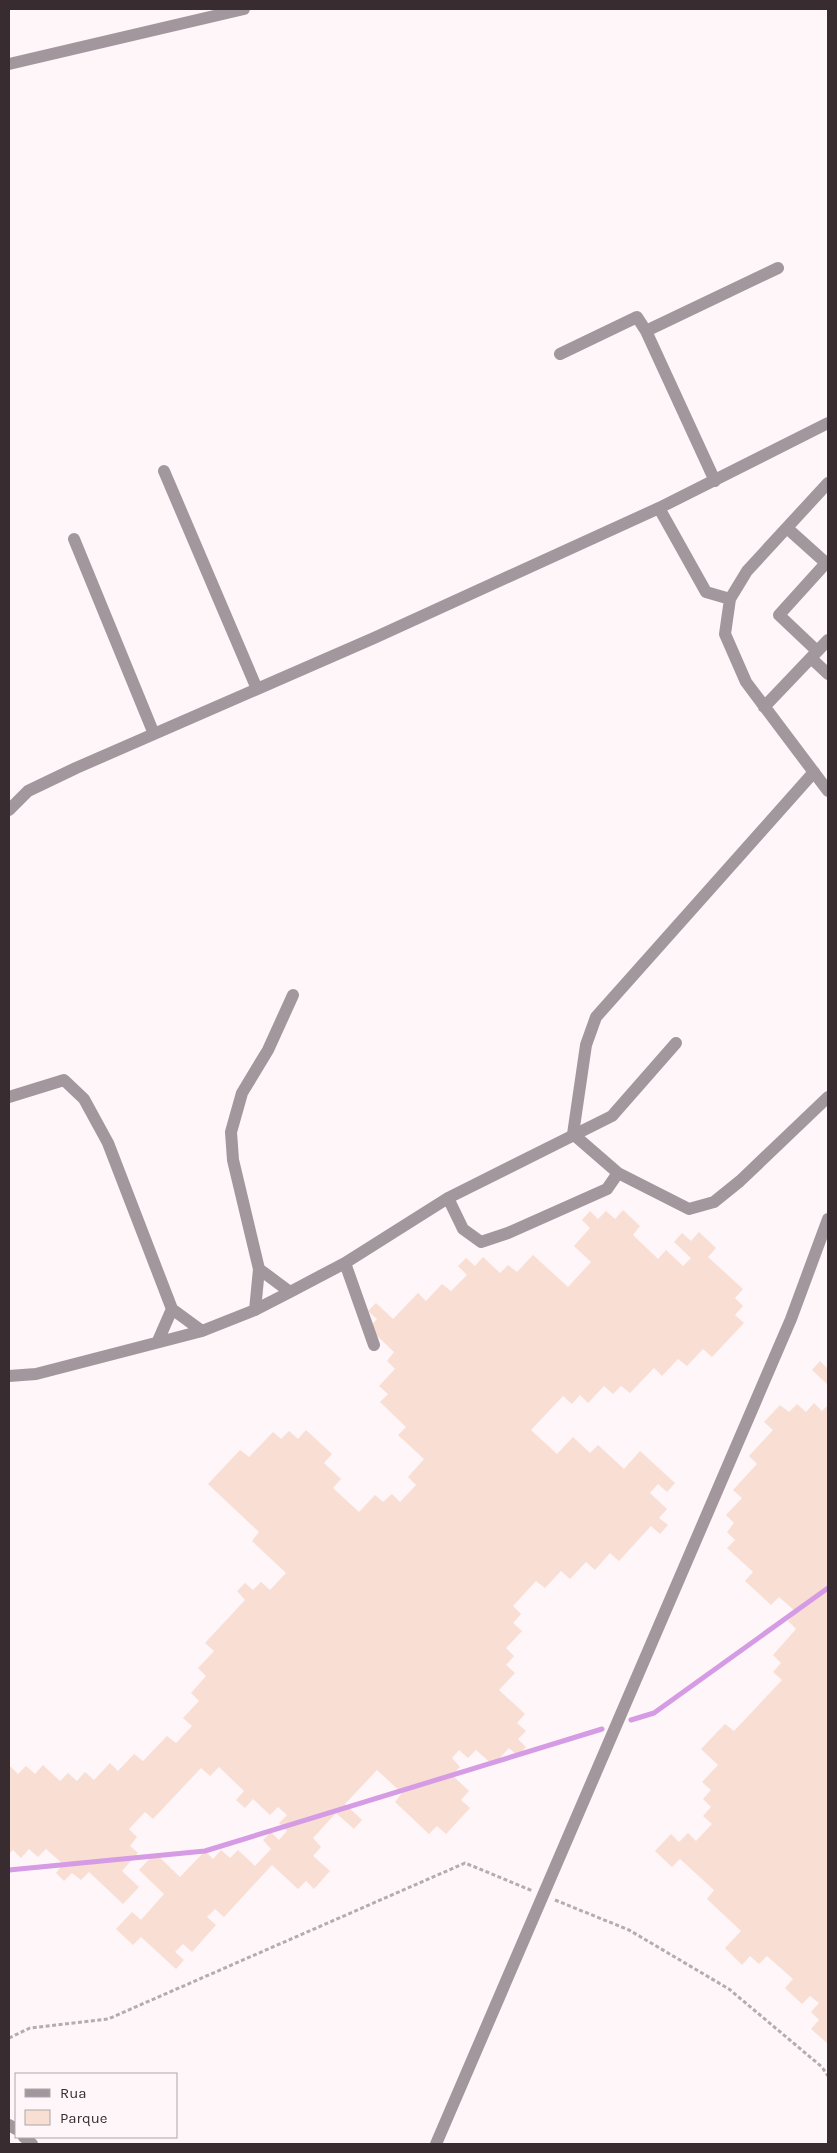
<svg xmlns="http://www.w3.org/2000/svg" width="837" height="2153" font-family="Karla,sans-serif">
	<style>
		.green { fill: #f8ded3 }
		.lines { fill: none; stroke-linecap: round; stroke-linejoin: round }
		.stream { stroke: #d59be4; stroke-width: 5 }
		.path { stroke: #b6acae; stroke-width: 3; stroke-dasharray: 4 2.5; stroke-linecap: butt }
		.minor { stroke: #a3979e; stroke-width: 12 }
	</style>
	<rect width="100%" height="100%" fill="#fef6f8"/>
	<path class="green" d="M623,1210l17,16 -7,9 25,24 8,-9 17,16 8,-8 -17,-16 8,-9 9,8 8,-9 17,16 -8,9 35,32 -8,9 8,8 -8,9 9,8 -32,34 -9,-8 -16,17 -9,-7 -16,17 -8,-8 -24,25 -9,-7 -8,8 -9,-8 -16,17 -8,-8 -8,9 -9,-8 -32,34 26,24 16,-17 17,16 8,-8 26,24 16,-18 35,32 -8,9 -9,-8 -8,9 17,16 -8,9 9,7 -8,9 -9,-8 -32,35 -9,-8 -15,17 -9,-8 -16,17 -9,-8 -16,17 -9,-7 -23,25 8,8 -8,9 9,8 -16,17 8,8 -8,9 9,8 -16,17 26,24 -8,9 9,8 -8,8 8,8 -8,9 -9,-8 -16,17 -17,-15 -8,8 -9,-8 -7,8 8,9 -8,8 17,16 -8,9 9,8 -24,26 -9,-8 -8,8 -34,-32 7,-9 -25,-23 -32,34 17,16 -8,9 -18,-16 -23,25 8,9 -8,9 17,15 -16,18 -8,-8 -8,8 -26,-24 -48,52 -9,-8 -8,8 9,8 -24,27 -9,-8 -8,8 9,8 -8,9 -35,-32 -8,8 -17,-16 16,-17 9,8 23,-26 -25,-24 16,-17 25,24 25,-26 8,8 8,-9 9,8 8,-8 17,16 16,-17 -8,-9 8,-8 8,8 8,-9 -8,-8 8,-8 -9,-8 -8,8 -17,-16 -8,9 -9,-8 8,-9 -25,-24 -9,9 -9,-8 -48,51 -8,-7 -16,17 8,8 -7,9 8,7 -16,18 17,16 -16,17 -34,-32 -8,8 -9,-7 -8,8 -8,-8 7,-9 -17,-15 -8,8 -9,-8 -8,9 -8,-8 -4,4 1,-88 8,8 8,-8 9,8 8,-9 17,16 8,-8 9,8 8,-9 9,8 16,-17 8,8 16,-17 9,7 24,-25 9,7 16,-17 -9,-8 16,-17 -8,-8 15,-17 -8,-8 16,-17 -9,-8 40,-43 -8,-9 8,-8 8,7 8,-8 9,8 16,-17 -34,-32 7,-9 -51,-48 32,-34 9,7 24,-25 8,7 8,-8 9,8 8,-9 26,24 -8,9 17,16 -8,9 26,24 16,-17 8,7 9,-8 8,8 16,-17 -8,-8 16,-18 -26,-24 8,-8 -26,-25 8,-8 -9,-8 16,-17 -8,-8 7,-9 -25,-24 8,-9 -9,-8 8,-8 17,16 25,-26 8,8 16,-17 9,7 16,-16 -9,-9 8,-8 9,8 8,-9 17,16 8,-8 9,7 16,-17 35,32 23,-25 -17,-16 16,-18 -8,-8 8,-9 8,8 8,-8 9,8z
		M820,1361l8,8v16l-16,-15z
		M814,1403l8,8 6,-6v639l-17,-15 8,-9 -8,-8 8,-9 -9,-7 -8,8 -17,-16 8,-9 -26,-23 -8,8 -9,-8 -8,9 -17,-17 16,-17 -34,-32 7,-9 -34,-31 -8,8 -17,-16 16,-17 8,8 9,-9 8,8 16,-17 -9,-8 8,-9 -8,-8 8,-9 -9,-8 16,-17 -17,-16 24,-25 9,7 48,-51 -9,-8 8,-9 -8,-8 23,-26 -8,-8 8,-9 -17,-15 -8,8 -26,-24 8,-9 -26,-24 8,-8 -8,-8 7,-9 -8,-8 16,-17 -9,-8 24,-26 -8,-8 24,-26 -9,-8 16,-17 9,7 8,-8 9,8z"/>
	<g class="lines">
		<path class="stream" d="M631,1720l23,-7 174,-125
			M9,1870l196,-19 397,-122"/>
		<path class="path" d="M555,1900l74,30 100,59 93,78 6,9
			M9,2038l21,-10 78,-9 357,-156 68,28"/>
		<path class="minor" d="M9,64l235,-55
			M646,331l132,-63
			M560,354l77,-37 9,14 69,150
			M164,471l93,218
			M828,483l-81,88 -17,28 -5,35 21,48 82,109
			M659,508l47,84 24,7
			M787,528l39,35 -47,52 38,36
			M74,539l80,195
			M811,658l17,16
			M764,707l64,-67
			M9,810l19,-19 48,-23 298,-130 285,-130 169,-85
			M9,1097l55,-17 20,19 24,44 64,166
			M573,1134l13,-89 10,-28 218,-245
			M573,1134l45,39 71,36 25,-7 26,-21 88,-84
			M448,1198l15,31 18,13 27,-9 99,-44 11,-16
			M345,1263l29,82
			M259,1269l-26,-109 -2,-28 11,-39 26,-43 25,-55
			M255,1310l4,-41 31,23
			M158,1341l14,-32 30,22
			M9,1376l27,-2 166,-43 53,-21 35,-18 55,-29 103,-65 164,-82 64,-73
			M9,2125l7,4
			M24,2137l8,7
			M436,2144l355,-825 37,-100"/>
	</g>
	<rect width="837" height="2153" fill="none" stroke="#392c30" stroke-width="20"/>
	<rect x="15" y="2073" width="162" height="65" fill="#fef6f8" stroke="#afa5a8"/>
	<rect x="25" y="2089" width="25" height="8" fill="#a3979e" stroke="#afa5a8"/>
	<text x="60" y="2098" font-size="15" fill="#392c30">Rua</text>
	<rect x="25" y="2110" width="25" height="15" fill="#f8ded3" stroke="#afa5a8"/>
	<text x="60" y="2123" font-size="15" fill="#392c30">Parque</text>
</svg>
